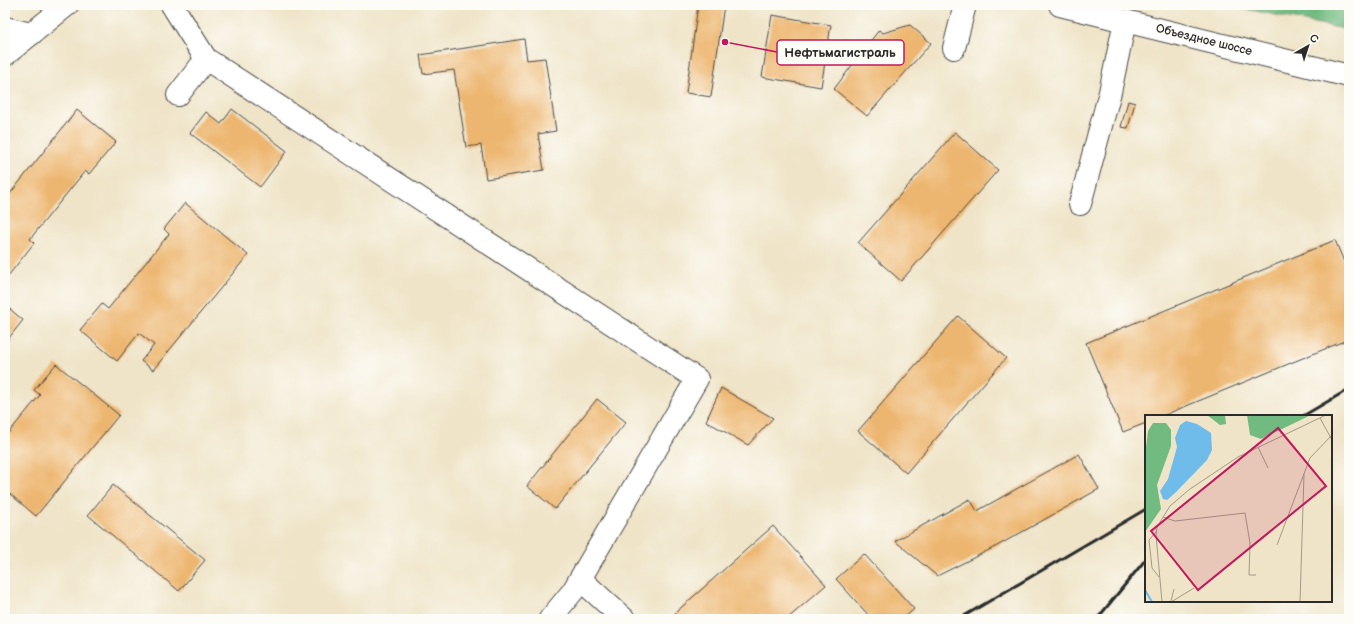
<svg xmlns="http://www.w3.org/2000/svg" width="1354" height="624" font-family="'Balsamiq Sans',sans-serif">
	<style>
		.forest { fill: #71bb81; stroke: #4e7356 }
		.building { fill: #edb66f }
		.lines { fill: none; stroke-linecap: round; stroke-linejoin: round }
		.minor-casing { stroke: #484743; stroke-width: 24 }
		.major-casing { stroke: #484743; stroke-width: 24 }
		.minor { stroke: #fff; stroke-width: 22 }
		.major { stroke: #fff; stroke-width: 22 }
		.rail { stroke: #2b2b2b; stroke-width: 3 }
		.labels { text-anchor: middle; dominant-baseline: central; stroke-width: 3.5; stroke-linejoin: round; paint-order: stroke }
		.street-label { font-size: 12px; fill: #2b2b2b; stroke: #fdfcf7 }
		.inset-river { fill: none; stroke: #6fbbe9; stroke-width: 2 }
		.inset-road { fill: none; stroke: #a19a89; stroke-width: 1 }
		.view { fill: #c2185b; fill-opacity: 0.15; stroke: #c2185b; stroke-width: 2 }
		.inset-edge { fill: none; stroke: #2b2b2b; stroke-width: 2 }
		.leader { fill: none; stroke: #c2185b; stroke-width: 1.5 }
		.callout-dot { fill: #c2185b; stroke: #fdfcf7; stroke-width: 1.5 }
		.callout { fill: #fdfcf7; stroke: #c2185b; stroke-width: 1.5 }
		.callout-label { font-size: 13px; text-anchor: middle; font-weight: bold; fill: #2b2b2b }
	</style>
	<rect width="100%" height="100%" fill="#fdfcf7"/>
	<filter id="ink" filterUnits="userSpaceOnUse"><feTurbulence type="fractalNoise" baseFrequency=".025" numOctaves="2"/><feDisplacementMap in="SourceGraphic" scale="8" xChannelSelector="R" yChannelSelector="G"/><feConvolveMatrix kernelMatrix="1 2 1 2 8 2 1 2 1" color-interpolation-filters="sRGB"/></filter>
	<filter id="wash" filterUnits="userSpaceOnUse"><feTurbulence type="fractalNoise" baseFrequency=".012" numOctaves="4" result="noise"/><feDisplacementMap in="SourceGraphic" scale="16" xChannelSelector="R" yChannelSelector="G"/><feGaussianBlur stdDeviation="0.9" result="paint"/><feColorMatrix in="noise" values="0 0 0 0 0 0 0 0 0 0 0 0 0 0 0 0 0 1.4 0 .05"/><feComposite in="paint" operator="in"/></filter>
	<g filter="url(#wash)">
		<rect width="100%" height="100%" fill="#efe4c8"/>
		<path class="forest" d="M1227,5h122v25z"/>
		<g id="blocks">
			<path class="building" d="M698,5h26l-13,92 -25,-4z
				M772,15l59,10 -10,62 -59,-10z
				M910,25l21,18 -64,73 -33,-27 45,-59 4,3z
				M524,39l3,21 18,-2 11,73 -18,3 6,36 -58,9 -5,-34 -15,2 -12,-77 -31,4 -3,-19z
				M1128,101l7,2 -7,25 -7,-1z
				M232,109l55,42 -27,36 -70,-54 16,-21 15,12z
				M77,110l39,32 -27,32 -4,-3 -55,68 4,4 -26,33 -3,-3v-73z
				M955,132l43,38 -97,111 -43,-38z
				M185,203l63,52 -95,115 -12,-9 13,-16 -15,-12 -22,28 -37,-31 22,-26 6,5 61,-75 -5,-5z
				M1335,240l14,34v65l-187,77h-16v7l-23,9 -37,-89z
				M5,305l18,15 -18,23z
				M958,316l48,42 -100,115 -48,-42z
				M56,364l63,51 -83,101 -26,-22 -5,5v-62l35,-42 -6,-5z
				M721,388l52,30 -25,27 -42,-24z
				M597,399l29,23 -71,87 -28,-23z
				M1079,454l20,35 -102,57 -60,30 -42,-35 75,-42 7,12z
				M113,485l92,75 -26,31 -91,-76z
				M773,526l53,59 -39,34h-106l-6,-6z
				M864,554l50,55 -11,10h-31l-36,-40z"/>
		</g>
	</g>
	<g filter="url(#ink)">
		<use href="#blocks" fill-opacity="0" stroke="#484743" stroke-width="1"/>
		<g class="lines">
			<g class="minor-casing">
				<path id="minor" d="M172,5l34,54 491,320 -124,212 -23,28
					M5,28l26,6
					M954,48l11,-43
					M178,95l28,-36
					M1080,204l30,-112 15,-71
					M580,579l44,40"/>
			</g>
			<g class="major-casing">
				<path id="major" d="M1060,5l289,71
					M5,55l62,-50"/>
			</g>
			<use href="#minor" class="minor"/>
			<use href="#major" class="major"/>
			<path class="rail" d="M1303,416l46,-27
				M959,619l187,-110
				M1097,619l49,-60"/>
		</g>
	</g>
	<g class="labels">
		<g class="street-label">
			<text transform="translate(1204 40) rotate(14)">Объездное шоссе</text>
		</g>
	</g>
	<g transform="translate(1145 415)">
		<rect width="187" height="187" fill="#efe4c8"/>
		<path d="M62,0h18l1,9 -6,1zM102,0h64l-50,24 -11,-4zM8,8h13l5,7v16l-14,39 4,24 -16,23v-76l3,-25z" fill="#71bb81"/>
		<path d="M41,6l11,3 14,9 1,17 -5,10 -32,33 -8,7 -4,-1 -3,-8 8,-12 9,-32 -2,-9 5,-13z" fill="#6fbbe9"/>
		<path class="inset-river" d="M0,175l7,12"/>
		<path class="inset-road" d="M175,3l12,22M113,32l10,21M18,102l12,4 70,-8 5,30 -1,32h7M11,117l-7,8 3,28 7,9M132,130l33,-87 22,-23M26,186l3,-12M17,187l-6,-67 1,-8 13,-21 20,-17 48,-32 88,-42M26,187l23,-14M155,187l4,-128"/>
		<path class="view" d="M133,13l48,58 -128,104 -47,-59z"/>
		<rect width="187" height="187" class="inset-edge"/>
	</g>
	<path class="leader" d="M725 42L777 52"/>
	<circle class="callout-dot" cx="725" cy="42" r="4"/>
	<rect class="callout" x="777" y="40" width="127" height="25" rx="4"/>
	<g class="callout-label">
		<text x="840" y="57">Нефтьмагистраль</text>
	</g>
	<rect width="1354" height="624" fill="none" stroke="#fdfcf7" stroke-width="20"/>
	<g transform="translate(1308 46) rotate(39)" stroke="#fdfcf7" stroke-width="3" paint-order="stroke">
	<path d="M0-3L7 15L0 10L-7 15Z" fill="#2b2b2b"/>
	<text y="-6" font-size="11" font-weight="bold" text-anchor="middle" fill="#2b2b2b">С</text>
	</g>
</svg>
